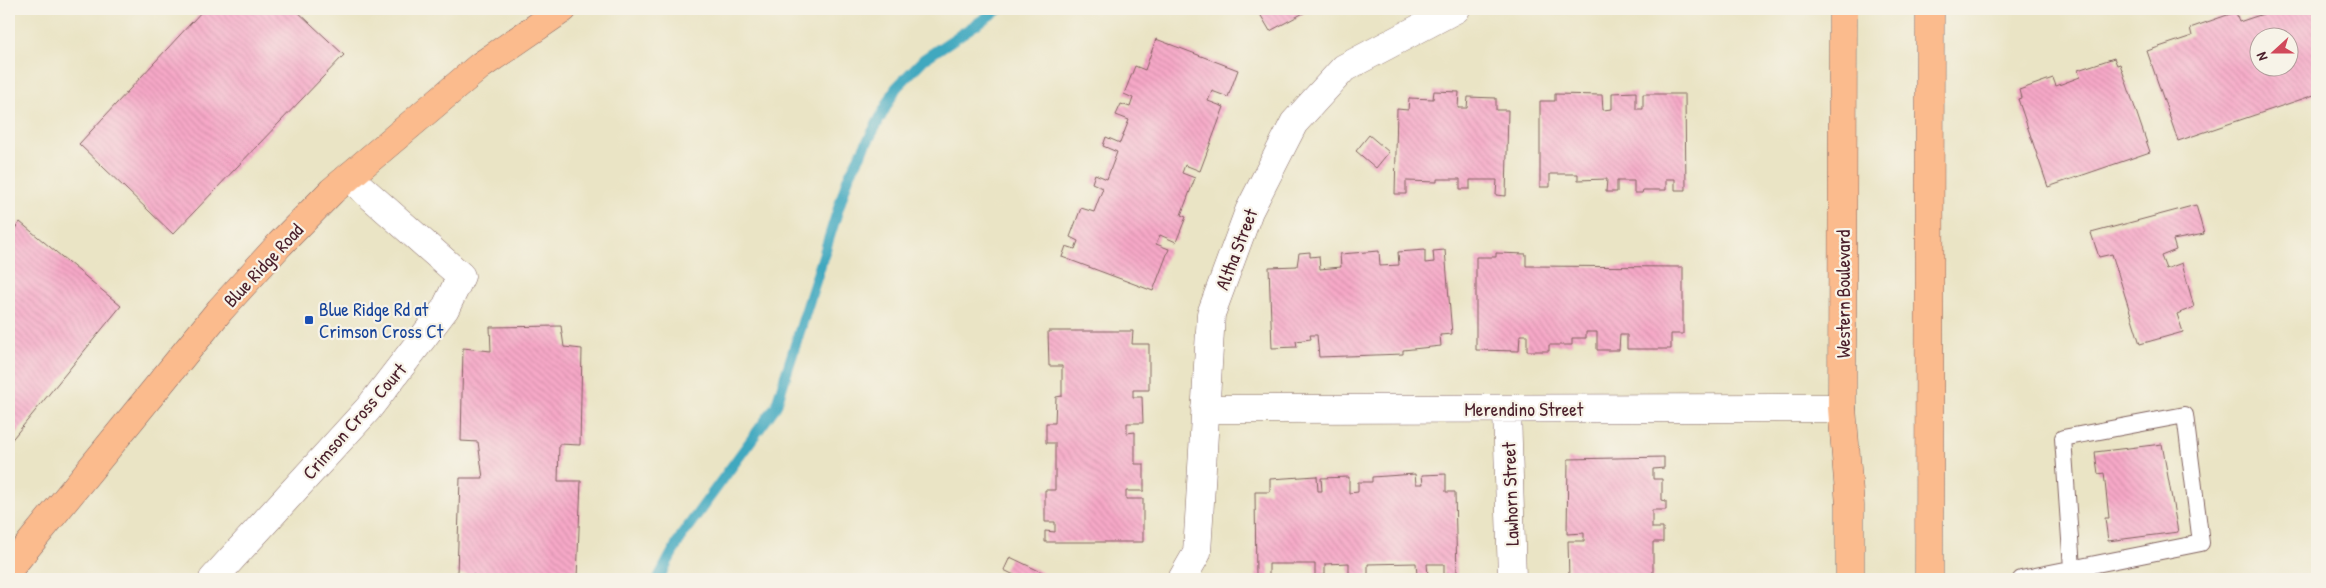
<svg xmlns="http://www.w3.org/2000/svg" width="2326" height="588" font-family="'Patrick Hand',sans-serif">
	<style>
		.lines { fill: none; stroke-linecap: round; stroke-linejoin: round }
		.stream { stroke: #3fa8bf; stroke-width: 11 }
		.building { fill: url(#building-back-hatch); fill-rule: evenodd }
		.service-casing { stroke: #826461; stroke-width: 18 }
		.minor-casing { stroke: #826461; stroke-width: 29 }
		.primary-casing { stroke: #826461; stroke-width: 29 }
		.service { stroke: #fff; stroke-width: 16 }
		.minor { stroke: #fff; stroke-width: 28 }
		.primary { stroke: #fbbb8d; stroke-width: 28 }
		.transit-dot { fill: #1a4fb4; stroke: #f7f3e8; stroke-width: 2 }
		.labels { text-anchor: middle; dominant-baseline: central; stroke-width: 4.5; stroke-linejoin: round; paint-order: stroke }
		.street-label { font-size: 19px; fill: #4a1f2b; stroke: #f7f3e8 }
		.transit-label { font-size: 19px; fill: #164399; stroke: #f7f3e8; text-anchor: start }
	</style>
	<defs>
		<pattern id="building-back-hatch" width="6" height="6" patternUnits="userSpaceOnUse" patternTransform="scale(1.25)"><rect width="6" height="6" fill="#f6a8c7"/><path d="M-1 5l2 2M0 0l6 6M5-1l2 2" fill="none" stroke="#d490ab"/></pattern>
	</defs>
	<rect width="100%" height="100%" fill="#f7f3e8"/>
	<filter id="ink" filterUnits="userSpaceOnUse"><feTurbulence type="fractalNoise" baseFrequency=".02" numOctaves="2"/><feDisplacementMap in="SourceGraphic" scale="10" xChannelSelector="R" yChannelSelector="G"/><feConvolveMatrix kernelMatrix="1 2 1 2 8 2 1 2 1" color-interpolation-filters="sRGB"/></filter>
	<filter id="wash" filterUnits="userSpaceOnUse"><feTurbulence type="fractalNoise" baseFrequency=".0096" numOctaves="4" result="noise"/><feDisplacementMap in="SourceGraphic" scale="20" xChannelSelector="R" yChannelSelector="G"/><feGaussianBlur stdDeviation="1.12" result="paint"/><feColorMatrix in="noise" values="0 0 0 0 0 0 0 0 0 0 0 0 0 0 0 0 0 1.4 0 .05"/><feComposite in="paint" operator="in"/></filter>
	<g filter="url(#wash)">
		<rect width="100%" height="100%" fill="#eae4c5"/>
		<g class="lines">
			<path class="stream" d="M658,579l24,-44 94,-129 72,-228 48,-90 28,-29 75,-50"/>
		</g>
		<g id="blocks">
			<path class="building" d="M204,9h91l49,46 -171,179 -94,-90z
				M1257,9h54l-41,22z
				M2265,9h52v85l-139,47 -31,-90 45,-15 -2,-8 46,-16 3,10 27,-9zM2258,38h30v30h-30z
				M1156,39l82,31 -10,27 -16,-6 -4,10 16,6 -24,64 -15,-6 -3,8 13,5 -14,37 5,2 -10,25 -16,-7 -4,9 13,5 -16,42 -91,-34 4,-11 9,3 3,-8 -8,-4 11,-29 13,4 9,-24 -11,-5 3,-9 12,5 10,-27 -14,-6 3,-9 14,6 9,-23 -13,-5 5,-11 9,3 3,-9 -9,-4 11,-28 10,4z
				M2114,58l3,7 3,-1 30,88 -102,35 -30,-88 3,-1 -2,-8 34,-12 3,8 24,-9 -2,-7z
				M1434,91l25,1 -1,16h9l1,-11 28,1v12h12l-2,86 -10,-1 1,-15h-27v9h-10v-10h-23v3l-31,-1v13h-11l2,-85 11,1 1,-12 24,1z
				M1636,92v17h7v-15h42l1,96h-11v-11h-9v11h-23l-1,3h-8v-12h-17v11h-11l1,-13 -29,1v-6h-28v13h-10v-86h15v-7l47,1 1,15 9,-1v-16z
				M1369,135l20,17 -13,16 -20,-17z
				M2196,205l8,29 -31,6 3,10 -15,6 5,13 16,-6 12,44 -17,7 6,18 -43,12 -28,-90 -13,3 -8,-24z
				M20,222l101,84 -112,137v-207z
				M1425,250v13l9,-1 -1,-11 12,-1 7,84 -12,1 1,11 -38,4v4l-84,3 -2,-22h-7l1,4 -15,2 1,6 -25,1 -3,-81 28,-1 2,-13 11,-1v5l9,-1 1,13 21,-2 -1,-13 39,-3 1,15 19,-1 -1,-13z
				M1496,253l30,1v12l157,1v67h-12v15h-44v-14h-7l-1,15h-22v-18h-11v6h-14v7h-23v6h-22v-16h-7l-1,16 -43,-1v-93h20z
				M561,326l3,21 18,2 -2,96 -21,-1 -1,37h23l-4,97 -103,1v-4l-17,-1 3,-96h23l-5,-36 -17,-1 2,-93 28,3 -1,-24z
				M1048,331h85l-1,13h17v46h-16v7h9l1,26h-16v10l8,-1v32h9v27h-18v8h17v43h-98v-11l10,1v-10h-10v-32h10v-47h-9v-20h9l1,-26 6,-1v-30h-13z
				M2162,444l16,88 -70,9 -3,-23h4l-5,-45 -6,1 -3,-22z
				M1664,457v11l-11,1v10h9v21l4,1v9h-14v18h11v14h-10v37h-84l-1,-38h16v-8l-17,1 1,-75z
				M1415,474l1,10h7l-1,-9 24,-1v18h9l2,84h-13v-12h-17l1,11h-11l-1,-12 -48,1v12l-19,1v-14l-24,1v11l-10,1v-12h-46v13h-13l-1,-85h15v-13l47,-3 1,15h4l-1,-13 28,-1v16l9,-1v-10h14v-5z
				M1010,557l46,22h-39l1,-2 -14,-7z"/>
		</g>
	</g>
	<g filter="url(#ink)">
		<use href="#blocks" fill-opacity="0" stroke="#826461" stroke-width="1"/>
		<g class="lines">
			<g class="service-casing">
				<path id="service" d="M2021,579l180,-36 -16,-128 -122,23 9,130"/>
			</g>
			<g class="minor-casing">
				<path id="minor" d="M1205,409l637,-1
					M1507,410l5,169
					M213,579l155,-170 77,-100 16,-33 -112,-99
					M1182,579l15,-26 14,-239 38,-103 45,-88 50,-55 112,-59"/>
			</g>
			<g class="primary-casing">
				<path id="primary" d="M1843,9l-1,399 8,97v74
					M9,569l211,-259 60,-66 52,-53 148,-125 83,-57
					M1929,579l1,-570"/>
			</g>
			<use href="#service" class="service"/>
			<use href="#minor" class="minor"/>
			<use href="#primary" class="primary"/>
		</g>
	</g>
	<rect class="transit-dot" x="304" y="315" width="10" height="10" rx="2.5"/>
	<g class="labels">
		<g class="street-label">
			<text transform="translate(1236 249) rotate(-69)">Altha Street</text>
			<text transform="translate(263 265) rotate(-47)">Blue Ridge Road</text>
			<text transform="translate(1843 294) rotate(-90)">Western Boulevard</text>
			<text x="1524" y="409">Merendino Street</text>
			<text transform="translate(354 421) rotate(-49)">Crimson Cross Court</text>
			<text transform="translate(1510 494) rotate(-92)">Lawhorn Street</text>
		</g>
		<g class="transit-label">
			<text x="319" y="309">Blue Ridge Rd at<tspan x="319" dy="22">Crimson Cross Ct</tspan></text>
		</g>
	</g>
	<rect width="2326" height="588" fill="none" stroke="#f7f3e8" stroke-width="30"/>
	<g transform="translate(2274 52) rotate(249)"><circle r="24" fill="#f7f3e8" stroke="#b29e9c"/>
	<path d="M0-4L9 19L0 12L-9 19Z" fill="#d1495b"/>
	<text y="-8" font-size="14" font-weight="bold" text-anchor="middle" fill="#4a1f2b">N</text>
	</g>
</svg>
